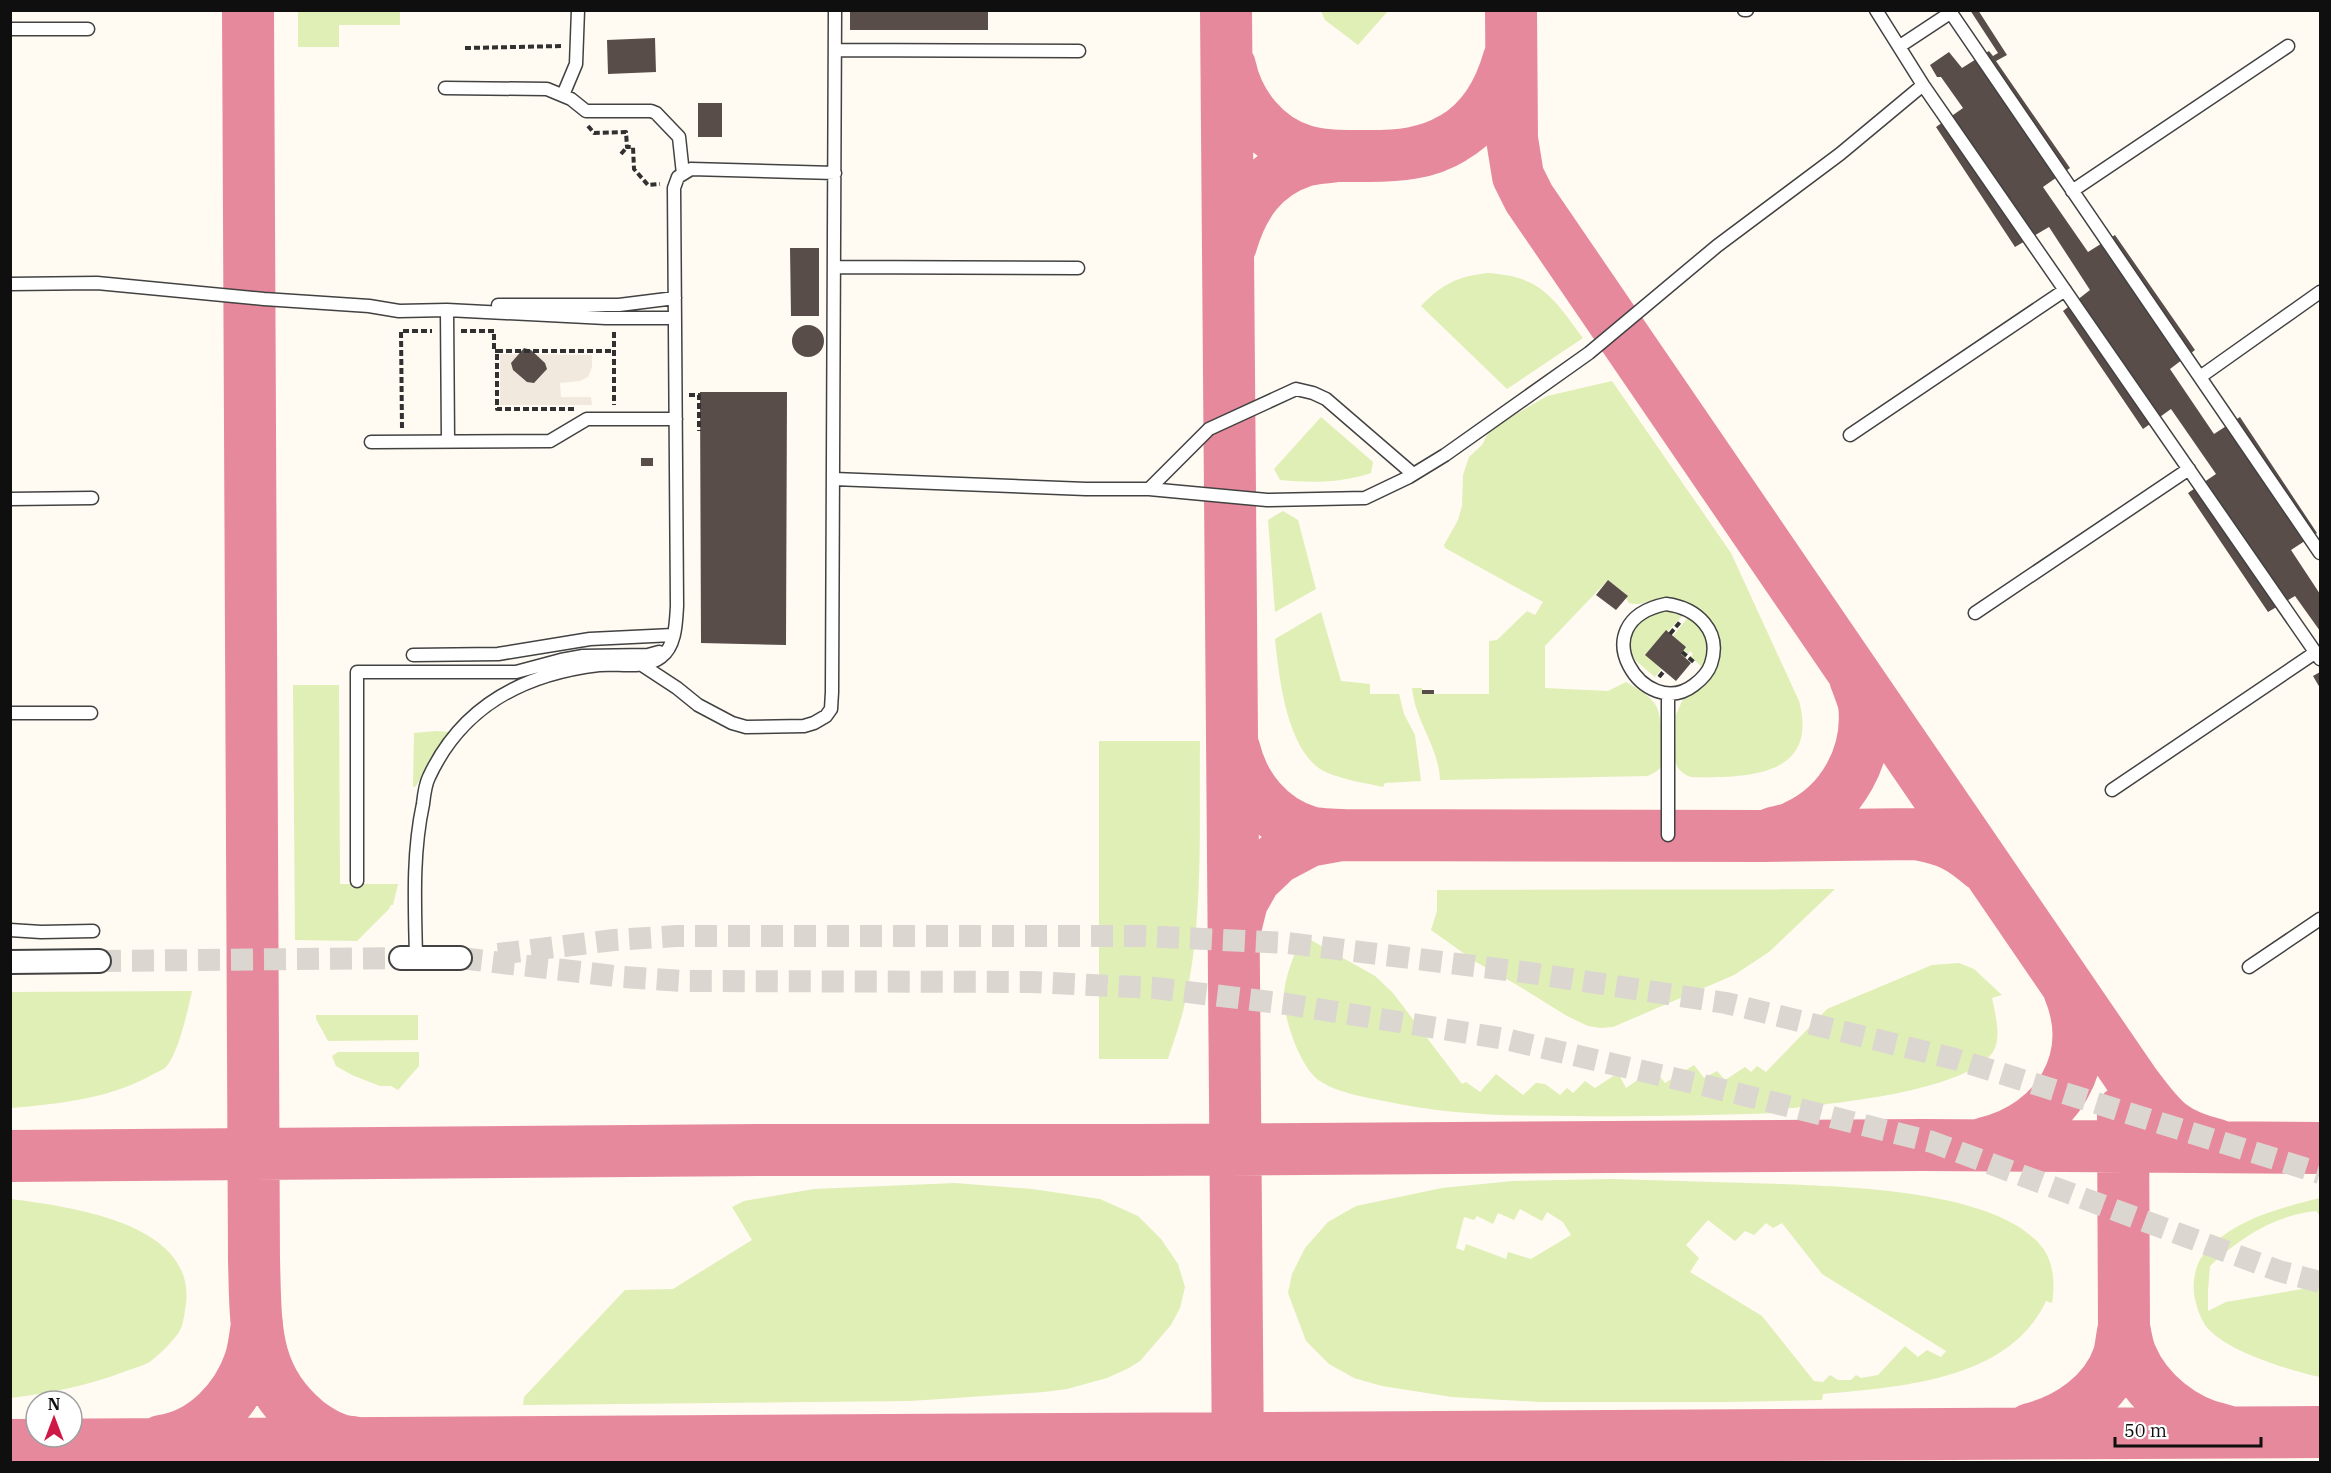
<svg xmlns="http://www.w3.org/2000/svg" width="2331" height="1473" font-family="'IBM Plex Serif',serif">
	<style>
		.green { fill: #dfefb6; fill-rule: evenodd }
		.plaza { fill: #f1e9de }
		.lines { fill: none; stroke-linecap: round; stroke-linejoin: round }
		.taxiway { stroke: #e7899c; stroke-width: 52 }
		.building { fill: #594d4a }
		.minor-tunnel { stroke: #dbd7d0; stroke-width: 22; stroke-dasharray: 22 11; stroke-linecap: butt }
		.service-casing { stroke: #424242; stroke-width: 15 }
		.minor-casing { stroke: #424242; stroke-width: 26 }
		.path { stroke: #313131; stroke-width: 4; stroke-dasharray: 6 3; stroke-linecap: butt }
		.service { stroke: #fff; stroke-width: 12 }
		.minor { stroke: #fff; stroke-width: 22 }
	</style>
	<rect width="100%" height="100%" fill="#fffaf2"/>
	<path class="green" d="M298,11h102v14h-61v22h-41z
		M1321,11h67l-30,34 -33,-25z
		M1489,273c53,4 64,25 94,65l-76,51 -86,-83c21,-22 37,-30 68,-33z
		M1612,381l119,172 68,148c21,77 -55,77 -108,76 -9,-3 -14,-8 -16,-17l1,-45 6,-14 13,-10 21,-39 -20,-43c-13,-8 -27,-13 -42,-9 -9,2 -15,6 -25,3l-3,-5 1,-3 -19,-15 -63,66v42l63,3 18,-9c10,6 22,12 29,22 7,9 11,55 5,64 -2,3 -9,6 -12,8l-208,4c-1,-33 -25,-59 -28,-92h10l1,6h66v-53l8,-1 30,-29 8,4 8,-13 -98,-54 -1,-3 14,-25 4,-14 1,-31 6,-18 13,-12 7,-14 7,-5 51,-30z
		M1321,417l52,45 -2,11c-29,10 -60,10 -91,7l-6,-11z
		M1283,511l15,9 18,69 -41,23 -7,-92z
		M1662,610h9l13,4 -38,41 15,14 -6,8 -19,-16 -7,-11c4,-24 10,-31 33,-40z
		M1321,612l20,69 29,3v10h29l5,20 11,21 6,46 -36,2 -2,4c-18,-4 -38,-7 -55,-14 -41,-16 -49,-96 -53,-134z
		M1689,616c17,15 23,31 14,52l-12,-11 2,-3 -3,-3 -2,3 -4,-4 2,-3 -13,-11z
		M293,685h46l1,199h58l-5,21h-2l-2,4 -32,32 -62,-1z
		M436,731l15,1 -13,16 -22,38 -3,1 1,-54z
		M1099,741h101c-1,88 4,180 -16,266 -4,18 -11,35 -16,52h-69z
		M1835,889l-66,63 -35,23 -121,52 -12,1 -13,-2 -21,-10 -50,-31 -41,-23 -45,-32 6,-19v-21z
		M1302,935l73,41 18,17 69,91 4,-2 14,10 16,-18 27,21 13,-12 9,1 15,11 7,-7 6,5 12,-12 10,7 23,-15 8,15 28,-19 11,14 29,-18 10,13 13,-7 8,9 20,-13 6,5 6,-6 9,6 61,-63 105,-44 27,-2 15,6 28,26 -10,3c3,15 10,40 1,54 -28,40 -164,52 -210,57l-1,4c-69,2 -139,4 -208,3 -64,0 -127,-1 -190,-15 -20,-4 -46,-8 -64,-20 -19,-12 -35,-59 -36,-81 -1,-22 11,-45 18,-65z
		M192,991c-4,18 -14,65 -27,77 -5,3 -12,6 -17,9 -42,22 -90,27 -137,31v-116z
		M316,1015h102v25l-90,1 -12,-22z
		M338,1052h81v14l-21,24 -7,-4h-11l-28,-11 -16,-9 -4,-10z
		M1612,1179c57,2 113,3 169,5 67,3 216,6 261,63 12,16 13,37 10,56l-6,-2c-37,80 -147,86 -223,93l-1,6 -96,2h-186l-88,-5 -70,-11 -28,-8 -25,-14 -23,-23 -18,-48 4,-19 13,-26 23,-26 28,-16 86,-18 71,-7zM1520,1209l22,12 5,-9 16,10 8,13 -40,24 -23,-7 -2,7 -40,-15 -2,7 -8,-3 8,-31 10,3 3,-4 16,8 5,-11 16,7zM1708,1220l27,21 10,-10 9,4 12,-12 7,5 9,-5 40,51 124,77 -5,6 -14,-7 -9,7 -13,-11 -27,29 -17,3 -5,-3 -5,5h-13l-8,-5 -7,7 -9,-1 -52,-65 -72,-44 9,-14 -13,-13z
		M955,1183l77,6 68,10 38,17 23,23 17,25 7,23 -5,21 -9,17 -31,36 -11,7 -22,10 -40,11 -23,3 -134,9 -387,4 1,-8 101,-107 48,-1 79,-49 -20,-33 12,-6 70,-12z
		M2320,1198v18l-4,-5c-41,4 -76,27 -106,55l-2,25v20l18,-9 94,-16v91c-31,-7 -96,-26 -115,-52 -5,-8 -8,-17 -10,-26 -3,-13 -1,-32 8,-44 27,-35 77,-47 117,-57z
		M11,1199c59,8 191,24 174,111 -1,6 -2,16 -6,22 -3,6 -22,25 -28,29 -7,5 -17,7 -25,10 -38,15 -76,22 -115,27z"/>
	<path class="plaza" d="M500,354l92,1v12l-4,10 -8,4 -20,2 1,14h30l1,8h-92z"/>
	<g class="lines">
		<path class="taxiway" d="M248,10l6,1250c2,64 -2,116 52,161 13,10 29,20 46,21
			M1226,10l12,1452
			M1511,10l1,129 6,37 11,22 605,885c28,37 36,50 83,62
			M1230,66c8,38 36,74 75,85 21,6 42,5 64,5 29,0 58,-2 84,-18 30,-17 47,-48 56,-80
			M1231,245c11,-39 32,-71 73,-84 10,-3 22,-3 33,-5
			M1234,748c9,38 35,72 75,84 10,3 22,2 33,3
			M1773,833c8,-2 16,-3 23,-7 46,-21 74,-71 68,-122 -2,-8 -6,-18 -9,-26
			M1236,926l6,-24 13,-23 22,-21 32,-17 33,-6 421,1 153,-2c31,6 43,11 67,32
			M1985,1143c71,-17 113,-83 84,-153
			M10,1156l748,-6h381l783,-5 398,3
			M2124,1327c2,9 3,19 7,28 15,37 53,67 92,75
			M2030,1429c38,-9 76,-35 89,-74 2,-9 3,-19 5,-28l-1,-216
			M161,1441c42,-6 76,-41 89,-80 4,-12 5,-25 7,-37
			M10,1445l2310,-13"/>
	</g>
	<path class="building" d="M850,10h138v20h-138z
		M1970,10h8l29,45 -11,6 74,107 -27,19 45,65 27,-17 80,115 -25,19 44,65 26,-17 77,116 -26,17 29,44v37l-25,-35 -27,16 -80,-119 28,-19 -45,-65 -28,20 -80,-118 27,-21 -41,-63 -34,20 -79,-120 27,-19 -22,-31h-4l-7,-12 19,-13 13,16 27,-17 4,5 5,-3z
		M655,38l1,34 -48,2 -1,-34z
		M698,103h24v34h-24z
		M790,248h29v68h-28z
		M792 341a16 16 0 1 1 32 0a16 16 0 1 1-32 0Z
		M524,348l7,2 14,13 2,6 -13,14 -7,-1 -14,-12 -2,-7z
		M700,392h87l-1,253 -85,-2z
		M641,458h12v8h-12z
		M1608,580l20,16 -12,14 -20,-15z
		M1666,630l20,17 -5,7 10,9 -15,18 -31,-26z
		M2320,672v16l-7,-12z
		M1422,690h12v4h-12z"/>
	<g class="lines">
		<path class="minor-tunnel" d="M498,954l116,-14 62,-4h465l147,7 243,30 195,30 229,56 365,114
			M460,958l163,19 60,4 348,1 124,6 132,16 218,35 202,47 225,56 347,129 41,11
			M99,961l302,-3"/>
		<g class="service-casing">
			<path id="service" d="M1744,10h3
				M1876,10l47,75 397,574
				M1949,10l371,543
				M10,29h78
				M1900,46l50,-33
				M835,50l244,1
				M445,88l102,1 24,10 15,12h65l5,2 23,24 4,37
				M563,95l13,-31 2,-54
				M2072,191l216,-145
				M834,267l244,1
				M10,284l87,-1 167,16 105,7 30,5 48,-1 159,8h69
				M498,305h121l56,-7
				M447,310l1,132
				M2200,377l120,-85
				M1850,435l215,-145
				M371,442l179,-1 37,-22h89
				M834,479l252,10h63l118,11 98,-2 44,-21 36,-22 144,-102 128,-107 123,-92 83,-69
				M1149,489l60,-60 87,-40 17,4 13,6 87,75
				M10,499l82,-1
				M1666,604c31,4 56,27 45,60 -3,9 -9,15 -17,21 -49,38 -115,-63 -28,-81z
				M1975,613l214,-144
				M413,655l85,-1 92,-15 83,-4
				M642,665l35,23 21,17 34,18 14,4 58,-1 10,-3 12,-7 5,-7 1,-17 3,-682
				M1668,694v141
				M10,713h81
				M2112,790l204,-138
				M357,881v-209h159l45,-12 22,-4 65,-1 11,-3
				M10,930l31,2 52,-1
				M416,958c-1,-51 -4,-103 7,-154 1,-9 2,-19 6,-27 33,-71 94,-103 170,-112 20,-2 45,5 62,-8 15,-11 15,-35 16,-51l-3,-418 4,-11 13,-8 144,4
				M2249,967l71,-48"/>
		</g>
		<g class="minor-casing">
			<path id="minor" d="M401,958h59
				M10,962l89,-1"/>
		</g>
		<path class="path" d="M465,48l99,-2
			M588,126l6,7 32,-1 1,15h6l1,22 14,16 12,-1
			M621,154l6,-7
			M461,331h33v20h3
			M614,332v73
			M689,395h10v36
			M574,409h-77v-58h117
			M402,428l-1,-97h31
			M1670,634l10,-12
			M1682,652l13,11
			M1659,677l5,-6"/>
		<use href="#service" class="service"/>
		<use href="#minor" class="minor"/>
	</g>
	<rect width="2331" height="1473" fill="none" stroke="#0f0f0f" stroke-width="24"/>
	<g transform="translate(54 1419)"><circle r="28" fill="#ffffff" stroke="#9f9f9f" stroke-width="1.5"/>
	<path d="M0-4.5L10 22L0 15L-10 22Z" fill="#cf1846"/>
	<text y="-9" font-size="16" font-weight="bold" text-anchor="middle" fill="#0f0f0f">N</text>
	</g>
	<path d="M2115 1437v9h146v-9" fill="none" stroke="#0f0f0f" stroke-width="3"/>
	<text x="2124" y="1437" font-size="18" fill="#0f0f0f" stroke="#ffffff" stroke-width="4.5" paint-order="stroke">50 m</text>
</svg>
